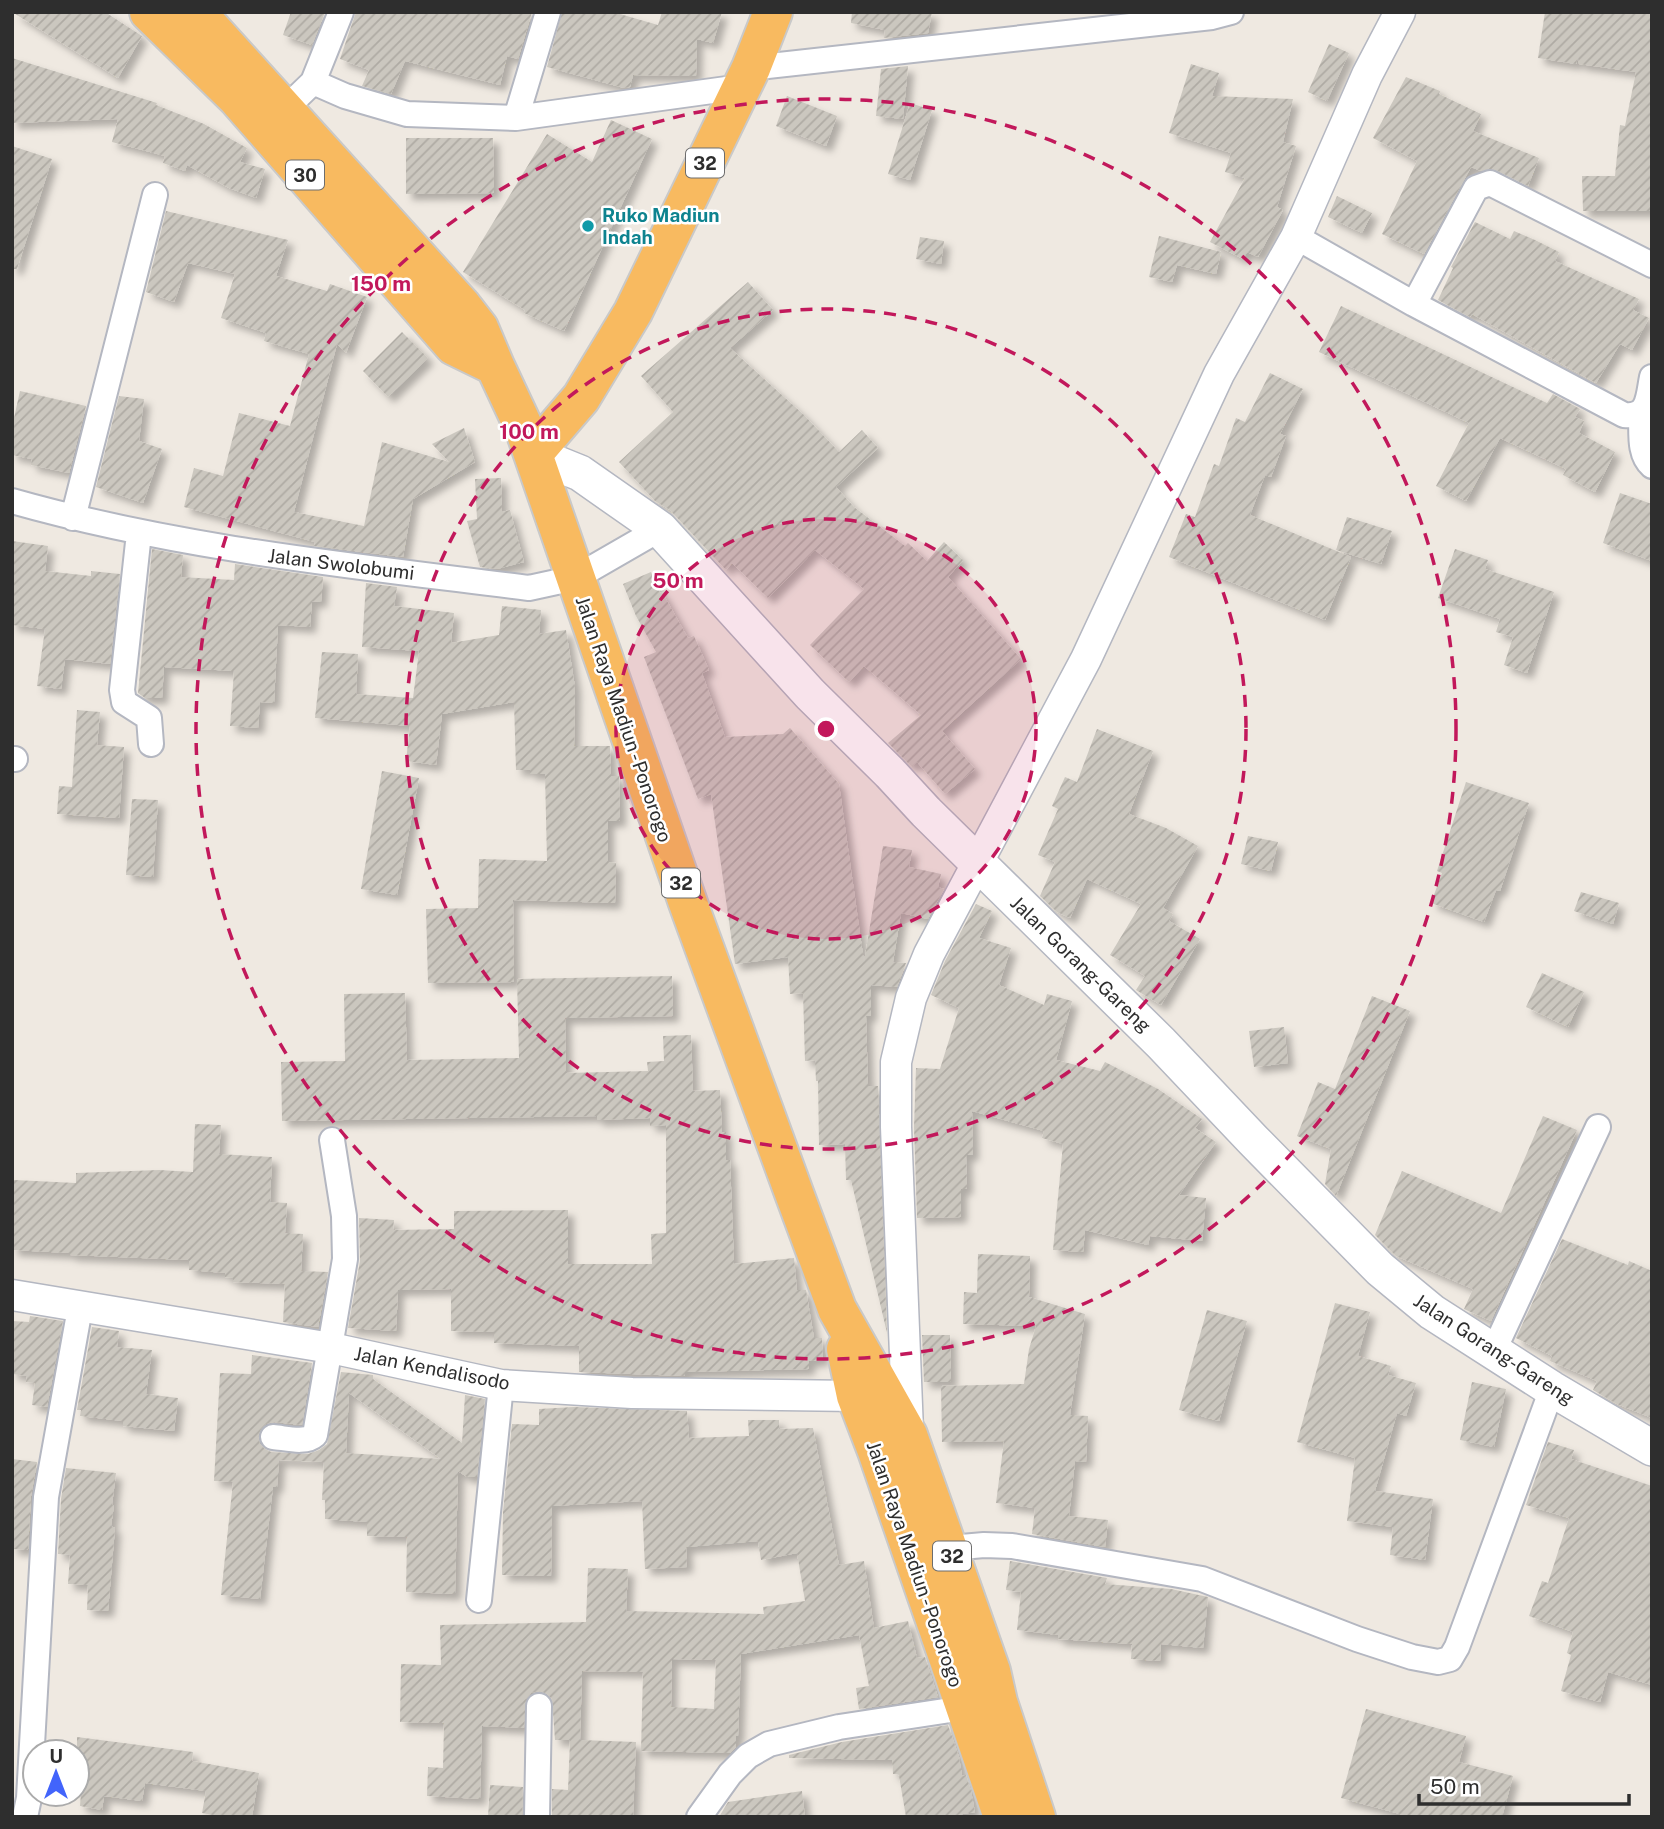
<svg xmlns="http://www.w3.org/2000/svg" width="1664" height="1829" font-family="'Public Sans',sans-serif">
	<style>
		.building { fill: url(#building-hatch); fill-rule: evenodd; filter: url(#shadow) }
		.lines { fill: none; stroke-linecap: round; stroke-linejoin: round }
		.minor-casing { stroke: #b4b7c1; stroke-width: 28 }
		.tertiary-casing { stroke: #b4b7c1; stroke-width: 33 }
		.secondary-casing { stroke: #b4b7c1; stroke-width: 38 }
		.trunk-casing { stroke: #c9c9c9; stroke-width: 42 }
		.minor { stroke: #fff; stroke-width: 24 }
		.tertiary { stroke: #fff; stroke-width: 30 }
		.secondary { stroke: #fff; stroke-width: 35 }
		.trunk { stroke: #f8ba60; stroke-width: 38 }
		.ring { fill: none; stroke: #c2185b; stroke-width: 3.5; stroke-dasharray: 12 9 }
		.culture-dot { fill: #0f9aa8; stroke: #fff; stroke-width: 2.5 }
		.labels { text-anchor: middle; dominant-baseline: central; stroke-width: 5; stroke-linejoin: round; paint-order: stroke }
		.shield { fill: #fff; stroke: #6d6d6d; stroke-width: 2 }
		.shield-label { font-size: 18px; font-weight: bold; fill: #2e2e2e }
		.culture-label { font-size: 19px; font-weight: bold; fill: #0d838f; stroke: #fff; text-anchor: start }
		.street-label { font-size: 19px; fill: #2e2e2e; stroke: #fff }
		.centre { fill: #c2185b; stroke: #fff; stroke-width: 3.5 }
		.ring-label { font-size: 21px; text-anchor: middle; font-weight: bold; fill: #c2185b; stroke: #fff; stroke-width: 5; stroke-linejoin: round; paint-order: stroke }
	</style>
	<defs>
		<pattern id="building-hatch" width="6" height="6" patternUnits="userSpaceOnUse" patternTransform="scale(1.75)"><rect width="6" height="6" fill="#cbc7bf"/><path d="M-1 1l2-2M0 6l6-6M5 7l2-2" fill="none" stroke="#afaba4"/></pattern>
		<filter id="shadow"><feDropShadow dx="6" dy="6" stdDeviation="3.5" flood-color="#0004"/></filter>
	</defs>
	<rect width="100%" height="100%" fill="#efe9e1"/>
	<path class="building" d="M12,12h93l37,24 -24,42z
		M291,12h34l-13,33 -29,-10z
		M356,12h176l-14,47 -11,-3 -7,29 -95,-24 -14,33 -29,-8 7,-16 -29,-11z
		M562,12h51l45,13 4,-13h60l-9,31 -16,-4 -1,37 -63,-1 -3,12 -6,1 -77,-21z
		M852,12h80l-4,21 -44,5 1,-8 -34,-7z
		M1545,12h107v199h-69l-1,-35h33l5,-51 5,1 11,-54 -57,-8 -1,-7 -2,7 -38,-6z
		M1329,44l20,9 -22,48 -19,-9z
		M12,58l145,45 -1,2 48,19 43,24 -7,14 25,7 -9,29 -27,-10 -42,-23 -2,6 -22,-8 2,-7 -53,-14 6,-23 -106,4z
		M1191,64l28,9 -7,23 81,3 -10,43 13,4 -19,61 6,3 -25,47 -11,-5 -4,7 -33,-17 35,-64 -20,-6 6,-19 -62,-20z
		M908,66l-5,53 -27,-3 5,-47z
		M1406,77l34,14 -1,3 42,20 -8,17 66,27 -11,28 -32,-16 -15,1 -10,-4 -47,87 -42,-20 35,-73 -44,-23z
		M787,96l50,20 -11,30 -50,-20z
		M910,103l22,7 -22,70 -22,-6z
		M611,120l41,19 -88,192 -40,-18 1,-3 -62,-38 84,-138 45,28z
		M406,138h87l1,55 -88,1z
		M12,146l40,13 -35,110h-5z
		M1337,196l35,17 -10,20 -34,-16z
		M166,211l122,29 -12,36 51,15 3,-7 37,13 -21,56 -9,-9 -43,168 70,14 18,-84 67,20 -17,-18 32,-16 11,34 -62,37 -10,58 -89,-11 1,-4 -131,-35 10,-39 29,8 16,-63 51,13 19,-72 -45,-13 2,-8 -45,-15 14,-44 -47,-11 -14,39 -28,-10z
		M1475,222l35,17 4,-8 21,9 24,12 -4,9 84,38 -6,11 16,8 -17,32 -12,-6 -24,39 -124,-69 -2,3 -32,-17 15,-32 -2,-1z
		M1159,236l62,16 -5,22 -39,-9 -5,17 -23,-5z
		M920,237l24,4 -3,23 -25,-5z
		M748,282l25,28 -43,38 74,67 35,37 23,-22 16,18 -42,39 18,20 51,39 3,-3 19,18 17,-19 19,18 -15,17 73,82 -79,72 33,38 -30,25 -28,-32 -5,5 -24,-24 33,-28 -57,-49 -15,16 -39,-37 54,-56 -49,-39 -47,48 -36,-35 -6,7 -56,-60 -15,-9 -36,-39 54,-50 -32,-36z
		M1341,306l206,97 6,-9 27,15 -5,8 9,4 -5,12 36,19 -20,40 -32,-17 3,-6 -66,-31 -34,63 -30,-15 33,-63 -150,-71z
		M402,332l26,26 -40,39 -25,-26z
		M1270,373l33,16 -23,45 6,2 -15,41 -6,-2 -15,40 101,42 -26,63 -156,-63 17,-43 9,3 19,-53 5,2 17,-48 9,4z
		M20,391l66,15 -17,67 -38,-8 1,-6 -20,-4v-28z
		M119,396l25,3 -5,42 23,8 -19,54 -47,-16z
		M501,478l1,34 8,-2 14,52 -27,7 -17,-2 -13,-46 10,-2 -2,-40z
		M1620,493l32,11v57l-49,-18z
		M1347,517l45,14 -11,33 -45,-14z
		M12,541l36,5 -3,25 46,5v-5l29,3 -10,90 -45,-5 -4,30 -24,-3 8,-57 -33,-4z
		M152,549l31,6 -2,22 53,3 1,-16 88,13 -2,25 -9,-1 -2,26 -32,-2 -4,78 -14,-1 -2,26 -28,-2 4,-55 -70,-4 -2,31h-17l-7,-5z
		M1455,549l33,11 -3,9 69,23 -27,81 -23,-8 9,-28 -17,-5 4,-13 -62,-21z
		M651,572l9,21 2,-1 26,46 6,-2 15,34 -7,3 23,64 58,-3 7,-6 49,56 25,178 19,-116 29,4 -3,17 32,7 -3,13 6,2 -16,30 -27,-6 -8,49 13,1 -9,24 -26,-2v31h-5l2,70h10l9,247 -36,-153h-5l-1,-36 -26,1 -1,-64h-2l-1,-21 -10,1 -2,-68 -13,1 -2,-37 -53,7 -24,-170 -13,5 -54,-142 12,-5 -20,-36 -13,-32z
		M366,583l31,4 -3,19 60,7 -3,30 48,-8 3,-29 39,4 -2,24 27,-4 9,57 -1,59h36l1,30h8l1,45h-12v41l8,1 -1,40 -102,-3 1,82 -86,1 -2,-74 52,-1 1,-49 68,2 -2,-87h-15v-4h-14l-2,-68 -72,12 -6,51 -30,-4 4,-35 -95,-8 7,-66 36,2 -2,40 57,4 6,-47 -57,-4z
		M77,710l23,2 -3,33 27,2 -5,71 -62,-4 2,-28 13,1z
		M1097,729l56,22 -24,63 37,14 32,18 -35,62 10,6 -4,7 31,18 -39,66 -25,-15 9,-14 -35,-21 31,-51 -54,-25 -17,39 -13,-6 -17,-16 15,-34 -17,-7 20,-46 -6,-3 13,-29 12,5z
		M382,771l37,7 -22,117 -36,-6z
		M1466,782l63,21 -29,88 -4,-1 -12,32 -53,-19 11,-30 -5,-2z
		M132,799l26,1 -5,77 -27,-2z
		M1248,836l30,6 -7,29 -30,-7z
		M1581,892l38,11 -6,21 -39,-13z
		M976,904l16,7 -13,27 32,10 -12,37 45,20 3,-11 25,7 -16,59 44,11 5,-9 53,27 44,30 -7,9 21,14 -37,53 27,3 -4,43 -52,-5 -2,9 -63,-15 -2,22 -30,-2 10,-106 -21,-6 2,-7 -72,-20 1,44h-7l1,34h-6v28l-44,1 -3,-91 2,-59 24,1 19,-61 -28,-13 14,-34z
		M1542,973l42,19 -16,35 -42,-20z
		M672,976l1,40 -108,2 1,55 82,-2 -1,-9 17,-1 -1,-25 28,-1 2,56 27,-1 2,42h4v28h4l4,104 60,-6 3,32h9l8,48h8l1,22 -14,1v8l-124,3v4l-106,-4v-26l-85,-3v-11l-43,-1v-42l-53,1 -2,41 -48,-3 12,-67 -1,-43 35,2 -1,10 61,-1v-18l114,-1v54h84l-1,-30 15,-1v-108l-16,1v-8l-53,2v-4l-315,5 -1,-59 64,-1 -1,-67 61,-1 2,67 112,-2 -2,-79z
		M1372,996l38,15 -74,185 -11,-12 6,-35 -34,-13 21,-54 17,7z
		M1284,1027l4,36 -34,4 -5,-36z
		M1543,1116l34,14 -86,191 -27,-12 9,-20 -77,-33 -21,-21 27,-64 99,42z
		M195,1124l26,1 -2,29 53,3 -2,45 17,1 -2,30 18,1 -2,37 27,1 -10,55 -35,-5 2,-38 -52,-2v-4l-8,-1v-4l-36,-3v-10l-119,-5v-2l-58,-3 2,-70 62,3v-10l83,-3 34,2z
		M1562,1239l66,26 1,-4 23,10v147l-35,-14 -24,-14 4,-9 -47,-20 2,-5 -36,-18z
		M978,1254l52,2 -1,41 56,17 -15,101 18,1 -2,46 -11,-1 -6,55 39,4 -3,27 -73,-13 3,-26 -39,-5 8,-62 -62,1 -1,-56 83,-2 5,-35 7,-23 -73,-2 1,-32 13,1z
		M1335,1303l35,9 -12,44 33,10 -3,9 28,8 -10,33 -9,-3 -22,78 58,8 -8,61 -35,-5 3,-28 -46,-6 8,-63 -58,-16z
		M1207,1310l40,11 -28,100 -40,-11z
		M30,1316l33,5 -16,86 -15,-2 3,-22 -9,-1 1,-6 -15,-2v-53l17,1z
		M92,1327l27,4 -2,16 35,3 -6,44 32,4 -4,33 -51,-5v-5l-43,-5 1,-6h-4z
		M922,1335h28l1,47h-27z
		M252,1355l60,8 -10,62 -28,-3 -8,2 -5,5 -3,7 2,8 5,5 6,3 37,2 11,-4 8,-6 14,-72 32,3v4l89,64 3,-48 20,4 -8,78h-10l-9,-6 -3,123 -49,-2 1,-55 -40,-1v-14l-42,-3v-19h-3l2,-38 -45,-2 -2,27h-4l-13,112 -39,-4 12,-113 -19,-1 6,-108 31,1zM349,1393l92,66 -95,-6z
		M1472,1382l34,7 -12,58 -34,-7z
		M574,1407l113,4 2,27 60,-2 -1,-16h31v9l34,-1 26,137 25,-4 10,67 34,-7 9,37 8,-1 13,40 -79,12 -3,-21 13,-2 -10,-51 -118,19 -3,82h-2v11l-6,6 -89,-2 2,-79 -61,-1 -2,69 56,2 -3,75h-81v-28l16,1 2,-50h-15l-3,-41 -5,-5 -7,-3 -9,2 -5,6 -2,29 -42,-2 -2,73 -53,-3 1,-29 15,1 1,-45 -44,-1 1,-58 40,1 -1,-40 146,-3 2,-54 40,1 -2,42 138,3 -1,-7 42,-6 -8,-48 -36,7 -3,-19 -72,6 1,20 -42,2 -3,-68 -90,5 -1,70 -49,-1 1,-63 9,-88 27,1v-16zM672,1659l44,1 -2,49 -43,-2z
		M1548,1442l26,8 -3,9 81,27v199l-44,-13 -8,30 -39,-11 10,-36 -4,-2 6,-21 -44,-16 13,-35 6,2 21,-65 -43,-13z
		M12,1459l25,3 -6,34 -3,54 -16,-1z
		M66,1468l50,5 -4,32h2l-3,21 4,2 -7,83 -21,-1 1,-25 -20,-1 2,-29 -12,-1 3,-55z
		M1010,1561l97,17 -2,6 66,5 37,8 -5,51 -42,-4 -1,17 -29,-2 1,-15 -74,-5v-4l-41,-5 4,-38 -15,-2z
		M1366,1709l100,27 -7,26 54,14 -11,41h-91l-70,-19z
		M948,1725l11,32 3,19 4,-1 5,16 4,21 -30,5h-39l-7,-41 -1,-2h-5l-1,-14 -103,-2v-3l53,-13z
		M77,1737l116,15 -1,9 67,12 -7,44h-28l-22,-4 4,-22 -61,-8 -3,18 -38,-5 -2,14 -22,-4 1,-13h-4z
		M490,1785l33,2 -1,30h-34z
		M802,1791l3,26h-86l9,-15z"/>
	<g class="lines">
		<g class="minor-casing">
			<path id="minor" d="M751,68l461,-51 19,-5
				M313,82l28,-70
				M285,109l28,-27 32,14 62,18 109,4 225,-31
				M516,118l32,-106
				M1296,237l118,67 210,111c25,3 24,-18 28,-38
				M1414,304l62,-116 14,-5 162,82
				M1641,414c1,17 -3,40 11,52
				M12,501c169,48 343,65 517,87l46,-10 85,-49
				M73,518l82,-323
				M139,533l-17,157 2,12 25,16 2,26
				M12,759h3
				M1494,1350l104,-223
				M273,1437c13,1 32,7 42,-2l30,-176 -1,-43 -12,-76
				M950,1548l34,-3 28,1 190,33 155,60 55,18 26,5 12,-3 7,-12 95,-258
				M479,1600l22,-215
				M25,1817l4,-19 17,-301 34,-189
				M537,1817l2,-111
				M699,1817l31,-43 18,-18 21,-12 70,-17 138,-21"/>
		</g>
		<g class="tertiary-casing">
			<path id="tertiary" d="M12,1295l319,53 170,37 131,8 224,3
				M908,1431l-12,-304v-65l15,-64 18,-44 157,-295 133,-285 77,-137 71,-162 33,-63"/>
		</g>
		<g class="secondary-casing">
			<path id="secondary" d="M533,454l47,19 80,56 150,165 80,79 36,39 235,231 92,97 127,129 52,43 120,77 100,59"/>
		</g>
		<g class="trunk-casing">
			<path id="trunk" d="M149,12l88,86 217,248 41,20
				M196,12l266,294 17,22 16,38 29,62 164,475 106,290 43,116 71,126 83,236 7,31 38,115
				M533,454l48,-56 52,-86 118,-244 22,-56
				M846,1349l10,47 21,55 126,366"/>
		</g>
		<use href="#minor" class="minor"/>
		<use href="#tertiary" class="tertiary"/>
		<use href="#secondary" class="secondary"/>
		<use href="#trunk" class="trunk"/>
	</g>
	<circle cx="826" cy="729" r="210" fill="#c2185b" fill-opacity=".12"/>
	<g class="ring">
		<circle cx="826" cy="729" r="210"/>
		<circle cx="826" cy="729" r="420"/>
		<circle cx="826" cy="729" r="630"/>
	</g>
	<circle class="culture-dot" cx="588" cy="226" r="7"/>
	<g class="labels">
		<g class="shield">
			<rect x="686" y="148.5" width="38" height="29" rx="5"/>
			<rect x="286" y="160.5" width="38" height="29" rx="5"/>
			<rect x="662" y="868.5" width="38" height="29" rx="5"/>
			<rect x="933" y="1541.5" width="38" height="29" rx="5"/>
		</g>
		<g class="shield-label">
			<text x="705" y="163">32</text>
			<text x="305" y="175">30</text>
			<text x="681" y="883">32</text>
			<text x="952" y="1556">32</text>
		</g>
		<g class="culture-label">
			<text x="602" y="215">Ruko Madiun<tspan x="602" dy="22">Indah</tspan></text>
		</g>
		<g class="street-label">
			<text transform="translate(341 564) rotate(7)">Jalan Swolobumi</text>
			<text transform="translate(624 719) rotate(71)">Jalan Raya Madiun - Ponorogo</text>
			<text transform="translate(1081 964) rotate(44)">Jalan Gorang-Gareng</text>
			<text transform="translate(1494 1349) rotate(33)">Jalan Gorang-Gareng</text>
			<text transform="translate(432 1368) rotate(11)">Jalan Kendalisodo</text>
			<text transform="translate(915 1564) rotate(71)">Jalan Raya Madiun - Ponorogo</text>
		</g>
	</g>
	<circle cx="826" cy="729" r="10" class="centre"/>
	<g class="ring-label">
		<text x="381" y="291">150 m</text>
		<text x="529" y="439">100 m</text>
		<text x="678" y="588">50 m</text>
	</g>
	<rect width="1664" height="1829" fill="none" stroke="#2e2e2e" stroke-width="28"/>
	<g transform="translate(56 1773)"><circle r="33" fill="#ffffff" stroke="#ababab" stroke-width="2"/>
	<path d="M0-5L12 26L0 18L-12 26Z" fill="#4264fb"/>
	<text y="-10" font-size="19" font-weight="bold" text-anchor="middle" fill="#2e2e2e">U</text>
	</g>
	<path d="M1419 1794v10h210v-10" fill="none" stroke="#2e2e2e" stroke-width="3.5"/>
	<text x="1430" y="1794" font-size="21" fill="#2e2e2e" stroke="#ffffff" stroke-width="5" paint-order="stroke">50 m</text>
</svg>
